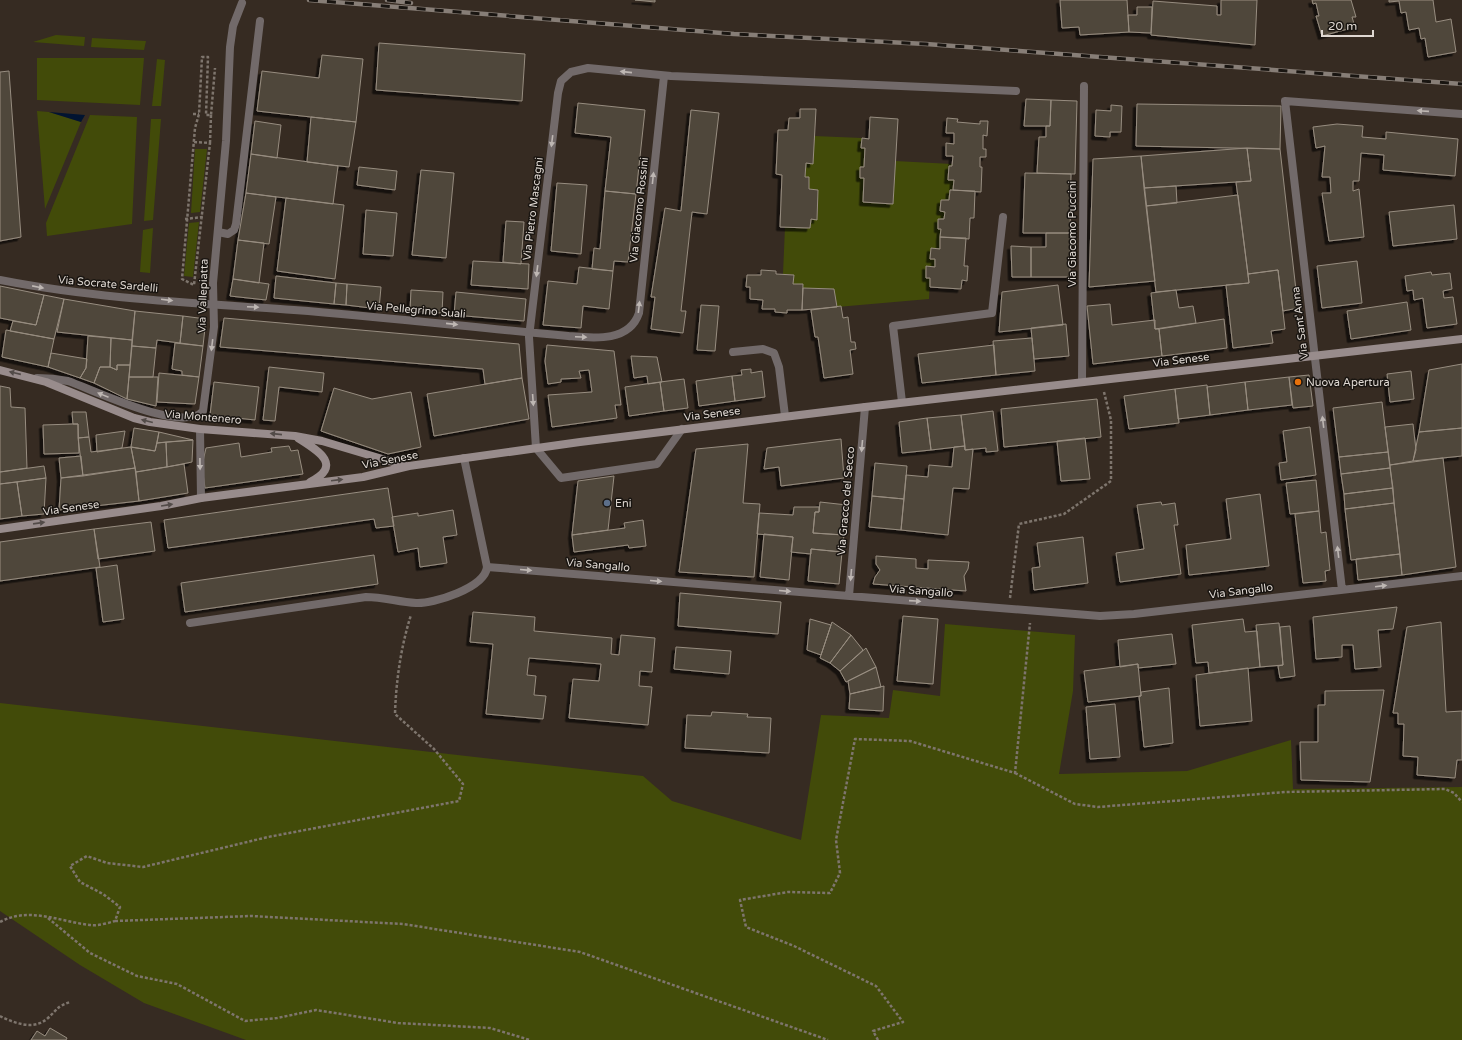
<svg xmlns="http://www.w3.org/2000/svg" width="1462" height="1040" font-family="'Varela Round',sans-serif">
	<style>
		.green { fill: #424b09 }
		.water { fill: #011431 }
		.building { fill: #50473b; stroke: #978d80; filter: url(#shadow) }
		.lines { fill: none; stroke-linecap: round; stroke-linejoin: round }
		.path { stroke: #7e756d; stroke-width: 2.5; stroke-dasharray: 3 2; stroke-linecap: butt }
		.service { stroke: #726a6a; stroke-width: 8 }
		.minor { stroke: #726a6a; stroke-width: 8 }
		.tertiary { stroke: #726a6a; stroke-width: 8 }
		.secondary { stroke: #988c8c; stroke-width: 8 }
		.rail-casing { stroke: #877e77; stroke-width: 4.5 }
		.rail { stroke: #191511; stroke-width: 3; stroke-dasharray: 9; stroke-linecap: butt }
		.oneway { fill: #beb7b3 }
		.oneway2 { fill: #524b48 }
		.food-dot { fill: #e8710a; stroke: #191511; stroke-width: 1.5 }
		.service-dot { fill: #5c6f8a; stroke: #191511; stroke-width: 1.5 }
		.labels { text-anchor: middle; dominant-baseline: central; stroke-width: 3; stroke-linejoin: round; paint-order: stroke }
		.street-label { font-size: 11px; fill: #dfd8d2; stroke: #191511 }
		.poi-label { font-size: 11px; fill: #dfd8d2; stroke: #191511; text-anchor: start }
	</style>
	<defs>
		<filter id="shadow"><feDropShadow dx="-3.5" dy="3.5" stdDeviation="0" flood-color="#0009"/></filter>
	</defs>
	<rect width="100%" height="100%" fill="#362b22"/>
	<path class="green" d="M56,35l29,2 -1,9 -51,-4z
		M92,38l54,3 -2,9 -53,-3z
		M37,58h107l-4,47 -103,-5z
		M157,59l8,1 -4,46h-9z
		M37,111l12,1 32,10 -36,87z
		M90,115l47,2 -5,107 -85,12 -1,-13z
		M151,119h10l-8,101 -9,1z
		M814,136l48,2 -1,10h4l-1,19h-4v11h4l-1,24 30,2 2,-43 57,3 -3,16h5l-1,10 -4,10h-8l-1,11 5,1 -1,7h-6v9l3,1 -1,20h-9l-1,10h5v8h-9v11h4l-1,21 -92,8 -3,-18 -31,-1v-4h-10l1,-9 -11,-1 2,-47 25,1 1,-9h6l1,-29 -9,-1v-12h-4l1,-14h7z
		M195,149h12l-7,63 -9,1z
		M199,222l-6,55 -9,-1 5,-53z
		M153,228l-3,45 -10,-1 3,-42z
		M945,624l130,11 -2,56 -14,83 128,-3 104,-31 2,49 169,-2v253h-1216l-102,-37 -64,-38 -80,-54v-208l643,73 29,25 129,39 20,-125 68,3 4,-28 47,6z"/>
	<path class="water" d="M49,112l36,3 -4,7z"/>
	<path class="building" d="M635,0h20v2z
		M1060,0h67l2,32 -49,3 -1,-8 -17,1z
		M1221,0h36l-2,45 -104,-10 2,-34 64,5v9h4z
		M1312,0h39l5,17h-4l3,10 -33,9 -6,-20h3l-3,-13 -3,1z
		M1389,0h44l3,22 15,-3 5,33 -28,5 -3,-19 -4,1 -2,-11 -10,2 -3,-18 -5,1 -2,-12 -10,1z
		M1137,7h15l-1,26 -22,-1 -1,-17h9z
		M379,43l146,11 -3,47 -146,-11z
		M322,55l41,4 -7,63 -99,-11 5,-40 57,7z
		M9,71l12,166 -21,4v-169z
		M1026,99l25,1 -1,26h-26z
		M1051,100l26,1 -2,73 -38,-1 2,-36h7v-11h4z
		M578,103l67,7 -9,84 -31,-3 6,-54 -36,-4z
		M1137,104l144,2 -1,43 -144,-3z
		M1111,105l11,1 -1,26h-11v5l-15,-1 1,-26 15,1z
		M800,109h16l-3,55 -7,-1 -1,14h4v12l9,1 -1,30 -6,-1 -1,9 -30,-1 2,-52 -6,-1 2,-44h10l1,-12h11z
		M691,110l28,3 -12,101 -15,-2 -11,99h5l-3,22 -32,-4 4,-32h-4l14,-89 16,3z
		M311,117l45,5 -7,45 -42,-5z
		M870,117l28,2 -5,85 -30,-2 1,-24h-4v-11h4l1,-19h-4l1,-10 7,1z
		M947,118l11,1 -1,3 23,2v-3h8l-1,15 -4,-1v14h3v8h-6v10h2l-1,25 -28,-2 1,-10h-6l1,-14h3l1,-10h-7v-13l8,1v-11h-8z
		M255,121l26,4 -4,33 -26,-4z
		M1337,124l26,2 -1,11 24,2v-7l72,7 -3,37 -72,-6 1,-15 -23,-2 -2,28h-6v10l6,-2 5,48 -35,4 -7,-48h9l-1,-16h-8l3,-31 -9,2 -3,-21z
		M1247,148l4,33 -107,7 -3,-32z
		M1247,148l33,1 18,159 -15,3 -5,-41 -30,4 -12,-92 15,-1z
		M251,154l87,12 -5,38 -87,-11z
		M1141,156l14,125 -66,6 4,-128z
		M359,167l38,4 -2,19 -38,-5z
		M421,170l33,3 -8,85 -34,-3z
		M1025,173l46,1 -1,59h-47z
		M557,183l30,2 -6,69 -30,-3z
		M1176,186l1,17 -31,3 -2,-18z
		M950,190l25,1 -1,27h-4l-1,21 -29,-2 1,-8h-3v-10h6l1,-7 -5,-1 1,-11h8z
		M605,191l31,3 -8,68 -14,-1 -1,10 -21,-2 2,-21 6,1z
		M246,193l30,4 -7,47 -31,-4z
		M1238,195l11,88 -93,9 -10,-86z
		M286,198l58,7 -9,74 -58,-8z
		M1454,205l3,34 -64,7 -4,-34z
		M366,210l31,3 -4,43 -30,-2z
		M506,221l18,1 -3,42 -18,-2z
		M1046,233h24v44h-39v-30h15z
		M940,237l26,1 -2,28h4l-1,15 -5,-1 -1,9 -31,-2v-9h-4v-12l9,1v-8h-5l1,-11 9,1z
		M238,240l26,3 -5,40 -26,-4z
		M1011,246l20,1v30h-19z
		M473,261l56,3 -1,25 -57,-4z
		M1357,261l5,42 -40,5 -5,-42z
		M579,267l34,4 -4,38 -26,-3 -2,22 -38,-3 5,-44 29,3z
		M761,270l15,1v3l18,1 -1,9h10l-1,26h-15v3l-12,-1v-3h-13l1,-9 -13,-1v-12h-4l1,-12h14z
		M1278,270l7,59 -14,2 2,12 -40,5 -7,-63 23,-2 -1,-9z
		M1431,272l1,3 18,-2 2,16 -9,2 1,7 9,-1 4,27 -30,4 -4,-30 -9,2 -1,-10 -6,1 -2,-15z
		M276,276l60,7 -2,21 -60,-6z
		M233,279l36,5 -3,16 -36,-4z
		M336,283l11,1 -1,21 -12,-1z
		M347,284l34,3 -2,22 -33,-4z
		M1058,285l5,40 -64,7 3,-40z
		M0,286l44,9 -8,30 -36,-7z
		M803,288l31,1 3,18 -35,3z
		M411,290l32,2 -1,21 -32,-2z
		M1176,290l3,18 14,-2 3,17 -41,6 -4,-36z
		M456,292l70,7 -2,22 -70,-6z
		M44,295l20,4 -10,40 -44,-8 3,-10 23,4z
		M64,299l71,12 -3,29 -75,-8z
		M1407,302l4,28 -60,9 -4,-28z
		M1110,304l2,21 43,-5v9h4l3,27 -69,8 -6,-58z
		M701,305l18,1 -4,45 -18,-1z
		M841,306l2,12 5,-1 3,25h4l1,7 -6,1 3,24 -29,4 -6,-41h-3l-4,-27z
		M135,311l48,5 -3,27 -23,-3 -1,8 -24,-2z
		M183,316l23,3 -3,27 -23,-3z
		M224,318l295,26 3,34 -37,6 -2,-15 -263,-22z
		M1224,319l3,29 -65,8 -3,-27z
		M1066,324l3,32 -35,3 -3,-31z
		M6,330l48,9 -6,28 -46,-10z
		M88,336l23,2 -1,29h-10l-6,16 -14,-5 6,-10z
		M111,338l21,2 -2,25h-13v5l-7,-3z
		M1032,338l3,33 -39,4 -3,-34z
		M175,343l28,3 -4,31 -17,-2v-4l-10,-2z
		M547,345l67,6 7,54h-6l2,13 -65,9 -4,-32 44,-3 -3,-22 -10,1 2,7 -20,1v3l-13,2 -3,-23z
		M994,345l2,30 -74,8 -4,-29z
		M132,346l24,2 -3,29h-24z
		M51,353l36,6 -1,9 -6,10 -32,-11z
		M631,356l26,1 5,25 -14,2 -1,-8 -13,2z
		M1462,364v64l-43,4 10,-62z
		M117,365h13l-3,34 -33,-16 6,-16h10l7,3z
		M269,367l55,6 -2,19 -43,-5 -4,34 -12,-1z
		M751,369v4l11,-2 3,26 -30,4 -3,-25 10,-1 -1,-5z
		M1411,371l3,28 -24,3 -3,-28z
		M159,373l40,4 -4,27 -38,-2z
		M1309,375l4,31 -20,2 -4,-31z
		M732,376l3,25 -36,5 -3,-25z
		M129,377h29l-2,29 -29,-7z
		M1289,377l3,28 -44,5 -3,-28z
		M522,378l7,41 -95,17 -7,-42z
		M684,379l4,29 -24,3 -4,-29z
		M214,382l45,5 -4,33 -45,-5z
		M660,382l4,29 -35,5 -4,-29z
		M1245,382l3,28 -38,5 -3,-28z
		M1207,385l3,30 -32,4 -3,-30z
		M0,386l10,2 1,19 14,1 2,60 -27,4z
		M334,388l38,11 39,-7 10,55 -33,7 -67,-23z
		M1175,389l4,34 -50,6 -5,-33z
		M1097,399l4,38 -97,10 -3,-38z
		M1382,402l6,50 -49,5 -6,-49z
		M993,411l5,40 -12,1v-4l-21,2 -4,-35z
		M72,412h14l3,25 -11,1v-14h-5z
		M961,415l4,31 -34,4 -4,-32z
		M927,418l4,32 -29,3 -3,-31z
		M73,424h5l1,29 -35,1 -1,-29z
		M1413,424l3,26 -3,11 -23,4 -5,-38z
		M1310,427l6,48 -35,5 -2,-17 8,-1 -4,-31z
		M134,428l25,4 -4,19 -24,-4z
		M1462,428v28l-49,5 6,-29z
		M125,431l-3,17 -25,4 -1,-17z
		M159,432l34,8 -36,3z
		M89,437l2,15 40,-5 4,21 -52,8 -5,-38z
		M1085,438l5,41 -29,2 -4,-40z
		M841,439l3,39 -63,8 -2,-19 -15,2 3,-21z
		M193,440l-1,22 -25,5 -1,-25z
		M166,442l1,25 -31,5 -5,-25 24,4 2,-8z
		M239,443l2,14 31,-5 -1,-4 18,-2 2,5 7,-1 5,24 -98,14 -3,-22 4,-18z
		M748,444l-5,59 17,1 -6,73 -75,-5 17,-123z
		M965,446v4l8,-1 -4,40 -16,-1 -5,47 -47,-5 5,-55 22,2 1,-12 23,2 2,-20z
		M1388,452l2,16 -49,6 -2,-17z
		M81,456l2,20 -22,2 -2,-20z
		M1443,458l13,109 -54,8 -12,-110z
		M875,463l32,3 -3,33 -32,-3z
		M184,464l4,29 -49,8 -3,-29z
		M44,466l2,12 -46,6v-12z
		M135,468l4,33 -80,9 2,-32z
		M1390,468l3,20 -49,6 -3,-20z
		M614,476l-6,54 -36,5 6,-54z
		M46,478l-2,36 -22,2 -5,-34z
		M1316,480l3,31 -29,3 -4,-31z
		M17,482l5,34 -22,3v-35z
		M388,488l6,38 -18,2 -2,-9 -206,29 -4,-28z
		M1393,488l1,15 -49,6 -1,-15z
		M1260,494l9,72 -80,9 -3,-30 45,-6 -5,-40z
		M872,496l32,3 -3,31 -32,-3z
		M820,502l27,3 -3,30 -31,-2 2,-21h4z
		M1161,502l1,3 13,-2 3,22h-4l7,49 -61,8 -4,-29 28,-4 -7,-44z
		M1394,503l6,51 -49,6 -6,-51z
		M794,507h25v5h-4l-2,21 31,2 -2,17 -31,-3v5l-20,-2 2,-15 -36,-3 2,-21 34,2z
		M453,510l4,25 -14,2 4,26 -27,4 -2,-19 -20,4 -6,-35 26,-4v3z
		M1319,511l2,22 5,-1 4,38 -5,1 1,10 -23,2 -8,-69z
		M643,520l3,26 -17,2 -1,-3 -54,7 -2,-17 53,-7 -1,-5z
		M151,522l4,29 -57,8 -4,-30z
		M94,529l6,38 -100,14v-39z
		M764,534l29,3 -4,43 -29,-3z
		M1083,537l5,46 -54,7 -2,-22 8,-1 -3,-24z
		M811,549l31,3 -3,32 -31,-3z
		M1400,554l2,21 -44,5 -2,-21z
		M374,555l4,29 -193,28 -4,-29z
		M876,556l40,3v9l12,1v-9l41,2 -1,7 -4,7 2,15 -93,-7 2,-7 5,-7 -4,-6z
		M117,565l7,54 -21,3 -7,-54z
		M680,593l101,9 -3,32 -100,-8z
		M1397,607l-4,22 -15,1 3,37 -26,2 -2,-24h-11v12l-26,2 -3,-42z
		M473,612l62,5 -1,14 78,7 -1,16 8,1 2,-20 34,3 -3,34 -12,-1 -1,15 13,1 -4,38 -79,-7 4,-39 26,2 2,-17 -72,-6 -2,17 9,1 -2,19 12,1 -3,23 -57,-5 7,-70 -23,-2z
		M903,616l35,3 -5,65 -36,-3z
		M810,619l21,6 -10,30 -14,-5z
		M1243,619l2,13 12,-1 3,36 -51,6 -1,-11 -12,1 -4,-38z
		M832,622l19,13 -21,28 -10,-5z
		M1441,622l5,90 16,-1v49h-5l-2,18 -38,-3 1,-18 -15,-1 1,-32h-6v-11h-5l14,-86z
		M1279,623l4,42 -23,2 -4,-42z
		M1290,626l5,50 -15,2 -2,-12 5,-1 -3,-38z
		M1172,634l4,30 -38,4v-4l-18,3 -2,-27z
		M851,635l12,15 -23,21 -10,-8z
		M676,647l55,4 -2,23 -55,-5z
		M866,648l10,19 -30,15 -6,-11z
		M1138,664l3,32 -53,6 -4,-31z
		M876,667l5,20 -31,7 -2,-13z
		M1248,668l4,53 -52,5 -4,-51z
		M884,686l-1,25 -34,-2 1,-15z
		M1169,688l4,55 -29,4 -5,-51h2v-4z
		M1384,690l-14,92 -69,-2 -1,-38h18v-37h7v-14z
		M1115,704l5,53 -30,2 -4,-52z
		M712,712l36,2 -1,3 24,1 -2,35 -84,-5 2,-33 24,1z
		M50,1028l17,10 -1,2h-35l6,-9 8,5z"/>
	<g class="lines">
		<path class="path" d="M193,114h6
			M194,142l16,1 -16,142 -12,-6 13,-151 4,-14 3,-57h6l-2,58h5l4,-47
			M210,143l1,-28
			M185,219l18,-2
			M1010,598l9,-74 45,-10 47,-33v-61l-7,-28
			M1015,773l60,31 23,3 187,-15 160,-3 9,4 8,9
			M48,918l42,35 47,23 40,8 68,37 32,-3 39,-8 82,13 92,5 40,12
			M115,921l136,-5 152,8 177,28 248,88
			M0,922c29,-16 60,0 91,3 7,1 17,-2 24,-4l5,-14 -17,-13 -23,-12 -10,-16 17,-10 20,7 36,4 125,-30 191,-36 4,-17 -29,-35 -39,-35c1,-33 6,-68 16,-99
			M0,1016c14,7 34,15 48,2 10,-9 8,-11 22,-16
			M878,1040l-5,-9 30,-9 -27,-36 -82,-40 -48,-19 -6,-27 48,-8 42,1 10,-20 -4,-33 19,-101 55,2 105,32 15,-150"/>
		<path class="service" d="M218,232l10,2 6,-4 2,-6 24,-203
			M536,448l25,30 96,-14 25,-35
			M190,623l176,-26c18,0 32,5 50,6 17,1 69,-15 71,-36"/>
		<path class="minor" d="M0,280c97,19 196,23 294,30 92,7 183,18 274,26 24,2 61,7 71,-23l25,-237
			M733,352l30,-3 11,4 5,14 6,49
			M1082,382l2,-296
			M902,402l-9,-76 99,-13 11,-96
			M200,429l1,69
			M536,448l-7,-111 29,-244 3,-12 10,-9 17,-4 83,8 345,15
			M464,458l23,109 613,49 34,-2 328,-38
			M1342,590l-57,-489 177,13
			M849,596l16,-189"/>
		<path class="tertiary" d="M37,378c11,0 21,1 31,3 24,8 115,53 135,30l11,-84 -1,-44 13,-142 4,-94 3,-21 9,-23"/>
		<path class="secondary" d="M0,370l46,12 88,36 16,4 50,7 95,7 27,5 84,25
			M298,438c19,12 46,27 12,44
			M0,529l161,-23 40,-8 162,-21 46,-11 171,-24 285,-35 597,-68"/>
		<g class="rail-casing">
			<path id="rail" d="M309,0l425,34 192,10 536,40
				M387,0l24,3"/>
		</g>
		<use href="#rail" class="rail"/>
	</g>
	<defs><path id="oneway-solid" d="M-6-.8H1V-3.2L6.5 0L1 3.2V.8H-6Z"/></defs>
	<g class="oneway">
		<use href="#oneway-solid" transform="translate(626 72) rotate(-174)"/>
		<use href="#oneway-solid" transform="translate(1423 111) rotate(-176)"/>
		<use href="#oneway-solid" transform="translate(552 141) rotate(97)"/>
		<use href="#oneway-solid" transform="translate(653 178) rotate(-84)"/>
		<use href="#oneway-solid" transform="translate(537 271) rotate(97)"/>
		<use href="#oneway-solid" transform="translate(38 287) rotate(11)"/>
		<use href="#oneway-solid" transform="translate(167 300) rotate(7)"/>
		<use href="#oneway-solid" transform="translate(253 307) rotate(3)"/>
		<use href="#oneway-solid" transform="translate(639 307) rotate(-83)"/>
		<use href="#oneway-solid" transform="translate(452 324) rotate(6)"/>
		<use href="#oneway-solid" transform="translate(581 337) rotate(3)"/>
		<use href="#oneway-solid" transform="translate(212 345) rotate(97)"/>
		<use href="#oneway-solid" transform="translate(103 395) rotate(-158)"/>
		<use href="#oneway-solid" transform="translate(533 400) rotate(86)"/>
		<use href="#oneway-solid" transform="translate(1323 422) rotate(-97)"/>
		<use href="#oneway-solid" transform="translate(862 446) rotate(95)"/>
		<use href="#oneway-solid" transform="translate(200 464) rotate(89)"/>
		<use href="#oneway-solid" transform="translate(1338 552) rotate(-97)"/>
		<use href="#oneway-solid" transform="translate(526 570) rotate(5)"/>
		<use href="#oneway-solid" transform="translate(851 575) rotate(95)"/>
		<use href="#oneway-solid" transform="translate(656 581) rotate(5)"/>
		<use href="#oneway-solid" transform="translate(1381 586) rotate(-7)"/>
		<use href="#oneway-solid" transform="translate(785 591) rotate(5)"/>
		<use href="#oneway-solid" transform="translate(915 601) rotate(4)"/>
	</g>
	<g class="oneway2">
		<use href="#oneway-solid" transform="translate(15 373) rotate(-167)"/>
		<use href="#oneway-solid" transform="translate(147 421) rotate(-166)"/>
		<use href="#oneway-solid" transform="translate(276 434) rotate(-174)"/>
		<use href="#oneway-solid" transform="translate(337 480) rotate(-7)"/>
		<use href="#oneway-solid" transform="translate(167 505) rotate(-9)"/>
		<use href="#oneway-solid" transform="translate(39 523) rotate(-8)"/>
	</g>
	<circle class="food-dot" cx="1298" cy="382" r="4"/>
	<circle class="service-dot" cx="607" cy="503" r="4"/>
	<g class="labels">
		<g class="street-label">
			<text transform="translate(533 209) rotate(-83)">Via Pietro Mascagni</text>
			<text transform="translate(639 210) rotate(-84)">Via Giacomo Rossini</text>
			<text transform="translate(1072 234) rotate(-90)">Via Giacomo Puccini</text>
			<text transform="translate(108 284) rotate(5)">Via Socrate Sardelli</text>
			<text transform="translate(203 296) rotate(-88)">Via Vallepiatta</text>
			<text transform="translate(416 310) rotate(5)">Via Pellegrino Suali</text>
			<text transform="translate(1300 323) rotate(-97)">Via Sant'Anna</text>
			<text transform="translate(1181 360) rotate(-7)">Via Senese</text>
			<text transform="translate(712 414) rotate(-7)">Via Senese</text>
			<text transform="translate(203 417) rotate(5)">Via Montenero</text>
			<text transform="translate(390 460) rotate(-11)">Via Senese</text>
			<text transform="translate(846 501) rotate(-85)">Via Gracco del Secco</text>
			<text transform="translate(71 508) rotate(-8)">Via Senese</text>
			<text transform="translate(598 565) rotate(5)">Via Sangallo</text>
			<text transform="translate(921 591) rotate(4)">Via Sangallo</text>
			<text transform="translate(1241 591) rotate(-7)">Via Sangallo</text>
		</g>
		<g class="poi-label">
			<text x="1306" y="382">Nuova Apertura</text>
			<text x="615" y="503">Eni</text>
		</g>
	</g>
	<path d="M1322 30v6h51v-6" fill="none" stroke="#dfd8d2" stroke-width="2"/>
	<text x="1328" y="30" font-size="12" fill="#dfd8d2" stroke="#191511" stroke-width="3" paint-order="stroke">20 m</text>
</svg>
